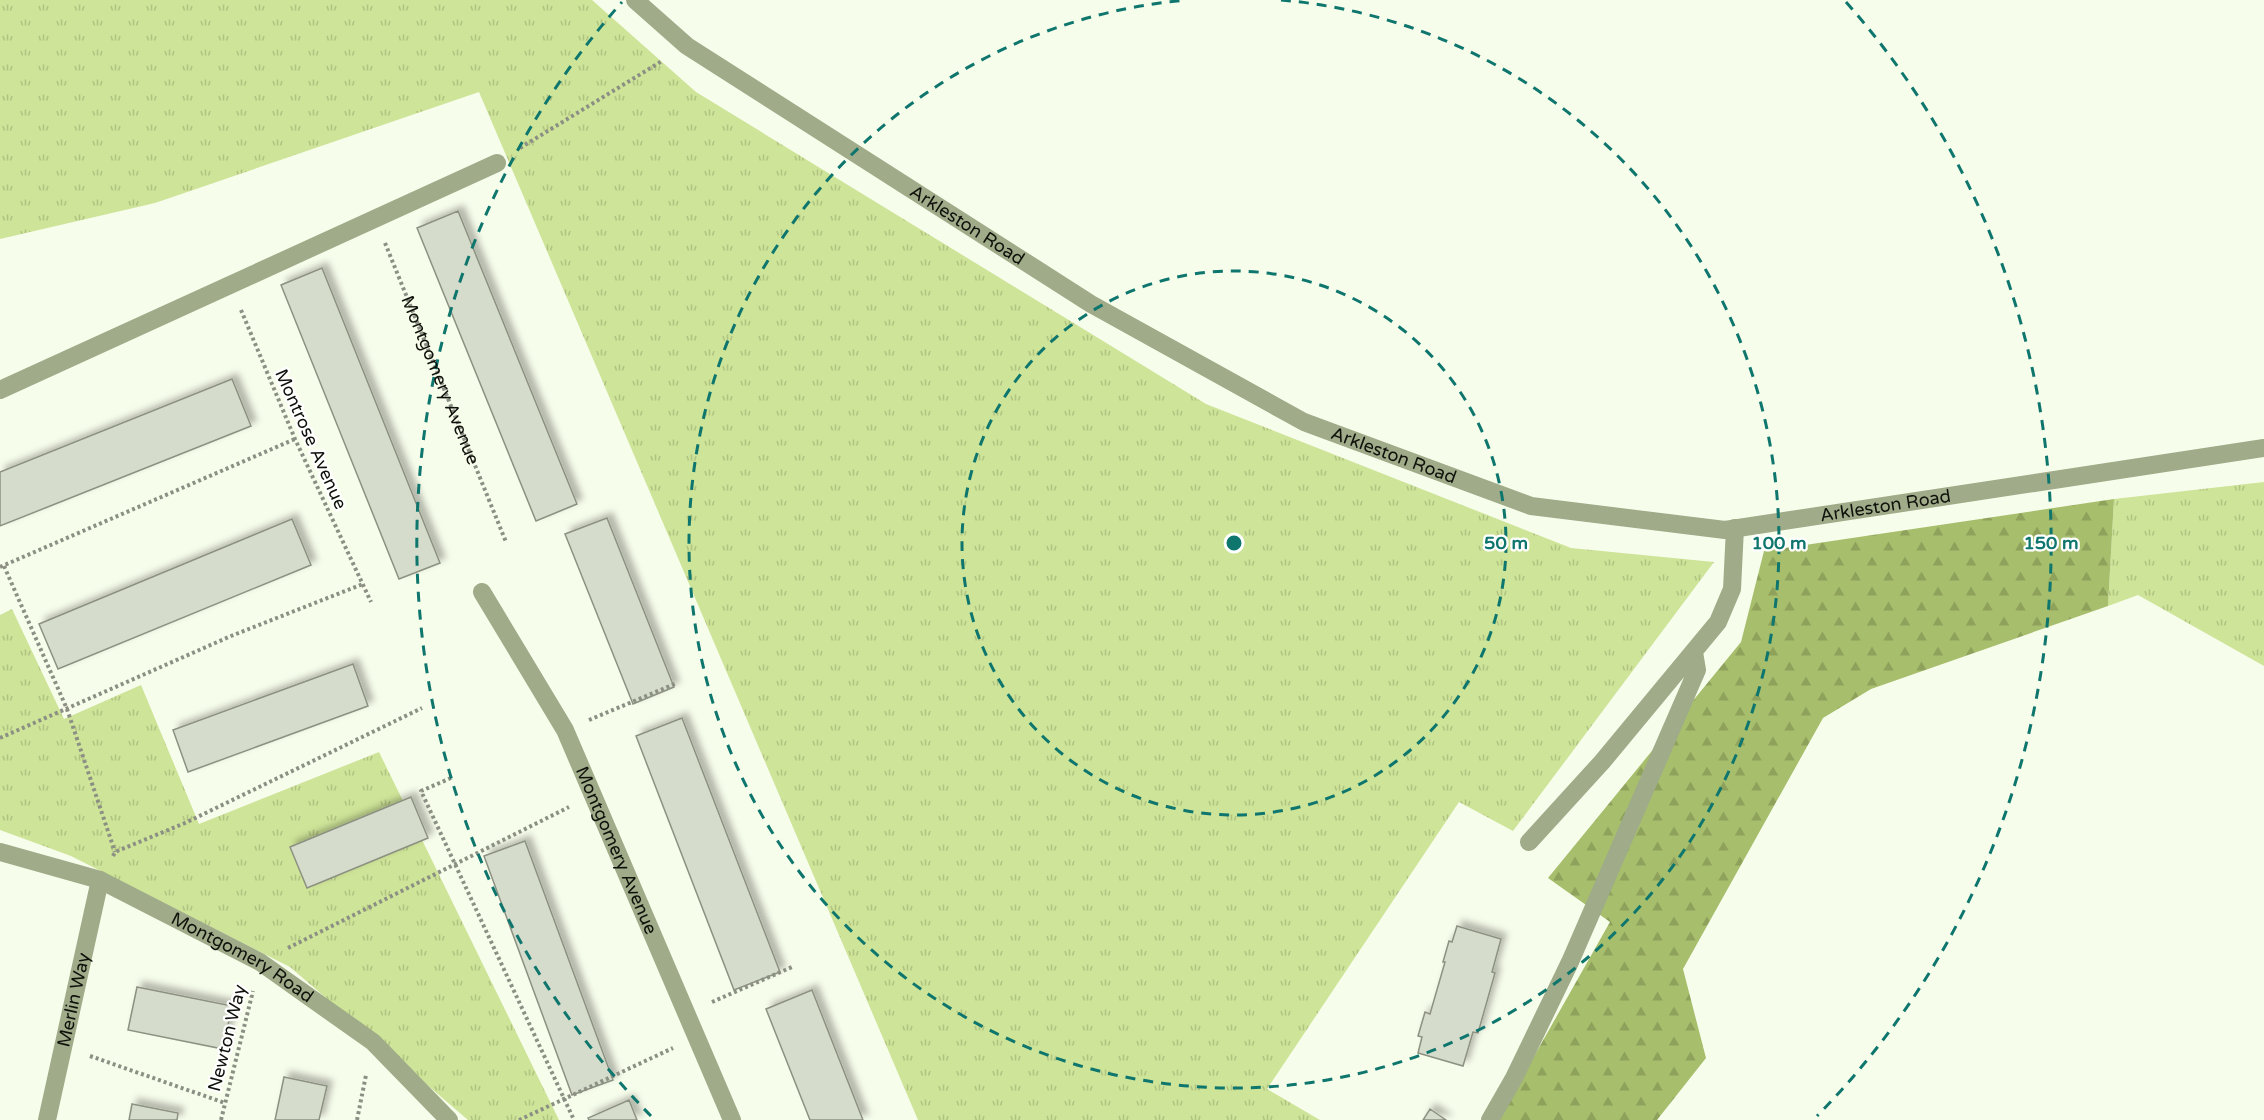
<svg xmlns="http://www.w3.org/2000/svg" width="2264" height="1120" font-family="'Varela Round',sans-serif">
	<style>
		.grass { fill: url(#grass-tufts) }
		.forest { fill: url(#forest-firs) }
		.building { fill: #d6dccb; stroke: #8c9181; stroke-width: 1.5; filter: url(#shadow) }
		.lines { fill: none; stroke-linecap: round; stroke-linejoin: round }
		.path { stroke: #8c9084; stroke-width: 4; stroke-dasharray: 3 3; stroke-linecap: butt }
		.service { stroke: #a0ab89; stroke-width: 18 }
		.minor { stroke: #a0ab89; stroke-width: 18 }
		.tertiary { stroke: #a0ab89; stroke-width: 18 }
		.ring { fill: none; stroke: #0f766e; stroke-width: 3; stroke-dasharray: 10 8 }
		.labels { text-anchor: middle; dominant-baseline: central; stroke-width: 4.5; stroke-linejoin: round; paint-order: stroke }
		.street-label { font-size: 18px; fill: #0f110b; stroke: #fff }
		.centre { fill: #0f766e; stroke: #fff; stroke-width: 3 }
		.ring-label { font-size: 18px; text-anchor: middle; font-weight: bold; fill: #0f766e; stroke: #fff; stroke-width: 4.5; stroke-linejoin: round; paint-order: stroke }
	</style>
	<defs>
		<pattern id="grass-tufts" width="24" height="20" patternUnits="userSpaceOnUse" patternTransform="scale(1.5)"><rect width="24" height="20" fill="#cee498"/><path d="M3 7l-1-3M5 7V3M7 7l1-3M15 17l-1-3M17 17v-4M19 17l1-3" fill="none" stroke="#b0c382"/></pattern>
		<pattern id="forest-firs" width="22" height="20" patternUnits="userSpaceOnUse" patternTransform="scale(1.5)"><rect width="22" height="20" fill="#a7be6c"/><path d="M5 1l3.5 6h-7zM16 11l3.5 6h-7z" fill="#8fa25c"/></pattern>
		<filter id="shadow"><feDropShadow dx="5.5" dy="-5.5" stdDeviation="3" flood-color="#0004"/></filter>
	</defs>
	<rect width="100%" height="100%" fill="#f7fdeb"/>
	<path class="grass" d="M0,0h592l104,92 510,312 365,144 143,14 -201,269 -54,-29 -192,287 53,31h-402l-439,-1028 -324,111 -155,36z
		M2264,482v184l-126,-71 -30,11 6,-107z
		M12,609l52,110 77,-34 58,139 180,-72 180,368h-91l-178,-153 -219,-111 -71,-26v-215z"/>
	<path class="forest" d="M2114,499l-6,107 -237,83 -48,29 -140,251 23,89 -49,62h-159l112,-198 -62,-44 193,-236 23,-91z"/>
	<path class="building" d="M458,211l119,293 -41,17 -119,-293z
		M322,268l118,295 -41,16 -118,-294z
		M232,379l19,47 -251,100v-54z
		M607,518l67,169 -41,17 -68,-170z
		M292,519l19,46 -253,104 -19,-45z
		M353,664l15,42 -180,66 -15,-42z
		M682,718l98,254 -46,18 -98,-254z
		M411,797l17,41 -121,50 -17,-41z
		M525,841l88,239 -41,15 -88,-239z
		M1457,926l44,13 -9,33 3,1 -17,60 -5,-1 -10,34 -45,-13 4,-16 -4,-1 7,-24 5,2 15,-52h-2l6,-21 3,1z
		M137,987l95,19 -9,43 -95,-19z
		M812,990l51,130h-53l-44,-111z
		M284,1077l43,9 -8,34h-44z
		M629,1100l8,20h-48l-1,-2z
		M132,1104l46,9 -1,7h-48z
		M1430,1109l16,11h-23z"/>
	<g class="lines">
		<g class="path">
			<path d="M520,148l142,-87"/>
			<path id="s1" d="M385,243l121,299"/>
			<path d="M241,310l54,129 76,163"/>
			<path d="M4,566l63,143 48,143"/>
			<path d="M0,567l295,-128"/>
			<path d="M589,720l88,-37"/>
			<path d="M0,738l231,-102 132,-52"/>
			<path d="M451,778l-30,13 153,329"/>
			<path d="M113,856l2,-4 70,-29 237,-115"/>
			<path d="M288,948l281,-141"/>
			<path d="M712,1002l80,-35"/>
			<path d="M90,1056l135,47"/>
			<path d="M221,1120l32,-129"/>
			<path d="M357,1120l9,-45"/>
			<path d="M519,1120l154,-72"/>
		</g>
		<path class="service" d="M1529,842l73,-80 116,-140 14,-33 3,-61
			M1490,1120l24,-42 56,-116 127,-292 -3,-18"/>
		<g class="minor">
			<path d="M0,390l497,-227"/>
			<path id="s2" d="M482,592l83,138 167,390"/>
			<path id="s3" d="M0,852l100,28 160,82 113,80 76,78"/>
			<path id="s4" d="M47,1120l53,-240"/>
		</g>
		<path class="tertiary" id="s5" d="M635,0l52,46 404,258 213,118 227,84 194,24 539,-82"/>
	</g>
	<g class="ring">
		<circle cx="1234" cy="543" r="272"/>
		<path d="M1281 0A545 545 0 1 1 1187 0"/>
		<path d="M651 1116A817 817 0 0 1 622 2M1846 2A817 817 0 0 1 1817 1116"/>
	</g>
	<g class="labels">
		<g class="street-label">
			<text stroke="none"><textPath href="#s5" startOffset="402">Arkleston Road</textPath></text>
			<text stroke="none"><textPath href="#s1" startOffset="148">Montgomery Avenue</textPath></text>
			<text transform="translate(311 439) rotate(66)">Montrose Avenue</text>
			<text stroke="none"><textPath href="#s5" startOffset="888">Arkleston Road</textPath></text>
			<text stroke="none"><textPath href="#s5" startOffset="1392">Arkleston Road</textPath></text>
			<text stroke="none"><textPath href="#s2" startOffset="292">Montgomery Avenue</textPath></text>
			<text stroke="none"><textPath href="#s3" startOffset="266">Montgomery Road</textPath></text>
			<text stroke="none"><textPath href="#s4" startOffset="123">Merlin Way</textPath></text>
			<text transform="translate(227 1038) rotate(-76)">Newton Way</text>
		</g>
	</g>
	<circle cx="1234" cy="543" r="9" class="centre"/>
	<g class="ring-label">
		<text x="1506" y="549">50 m</text>
		<text x="1779" y="549">100 m</text>
		<text x="2051" y="549">150 m</text>
	</g>
</svg>
